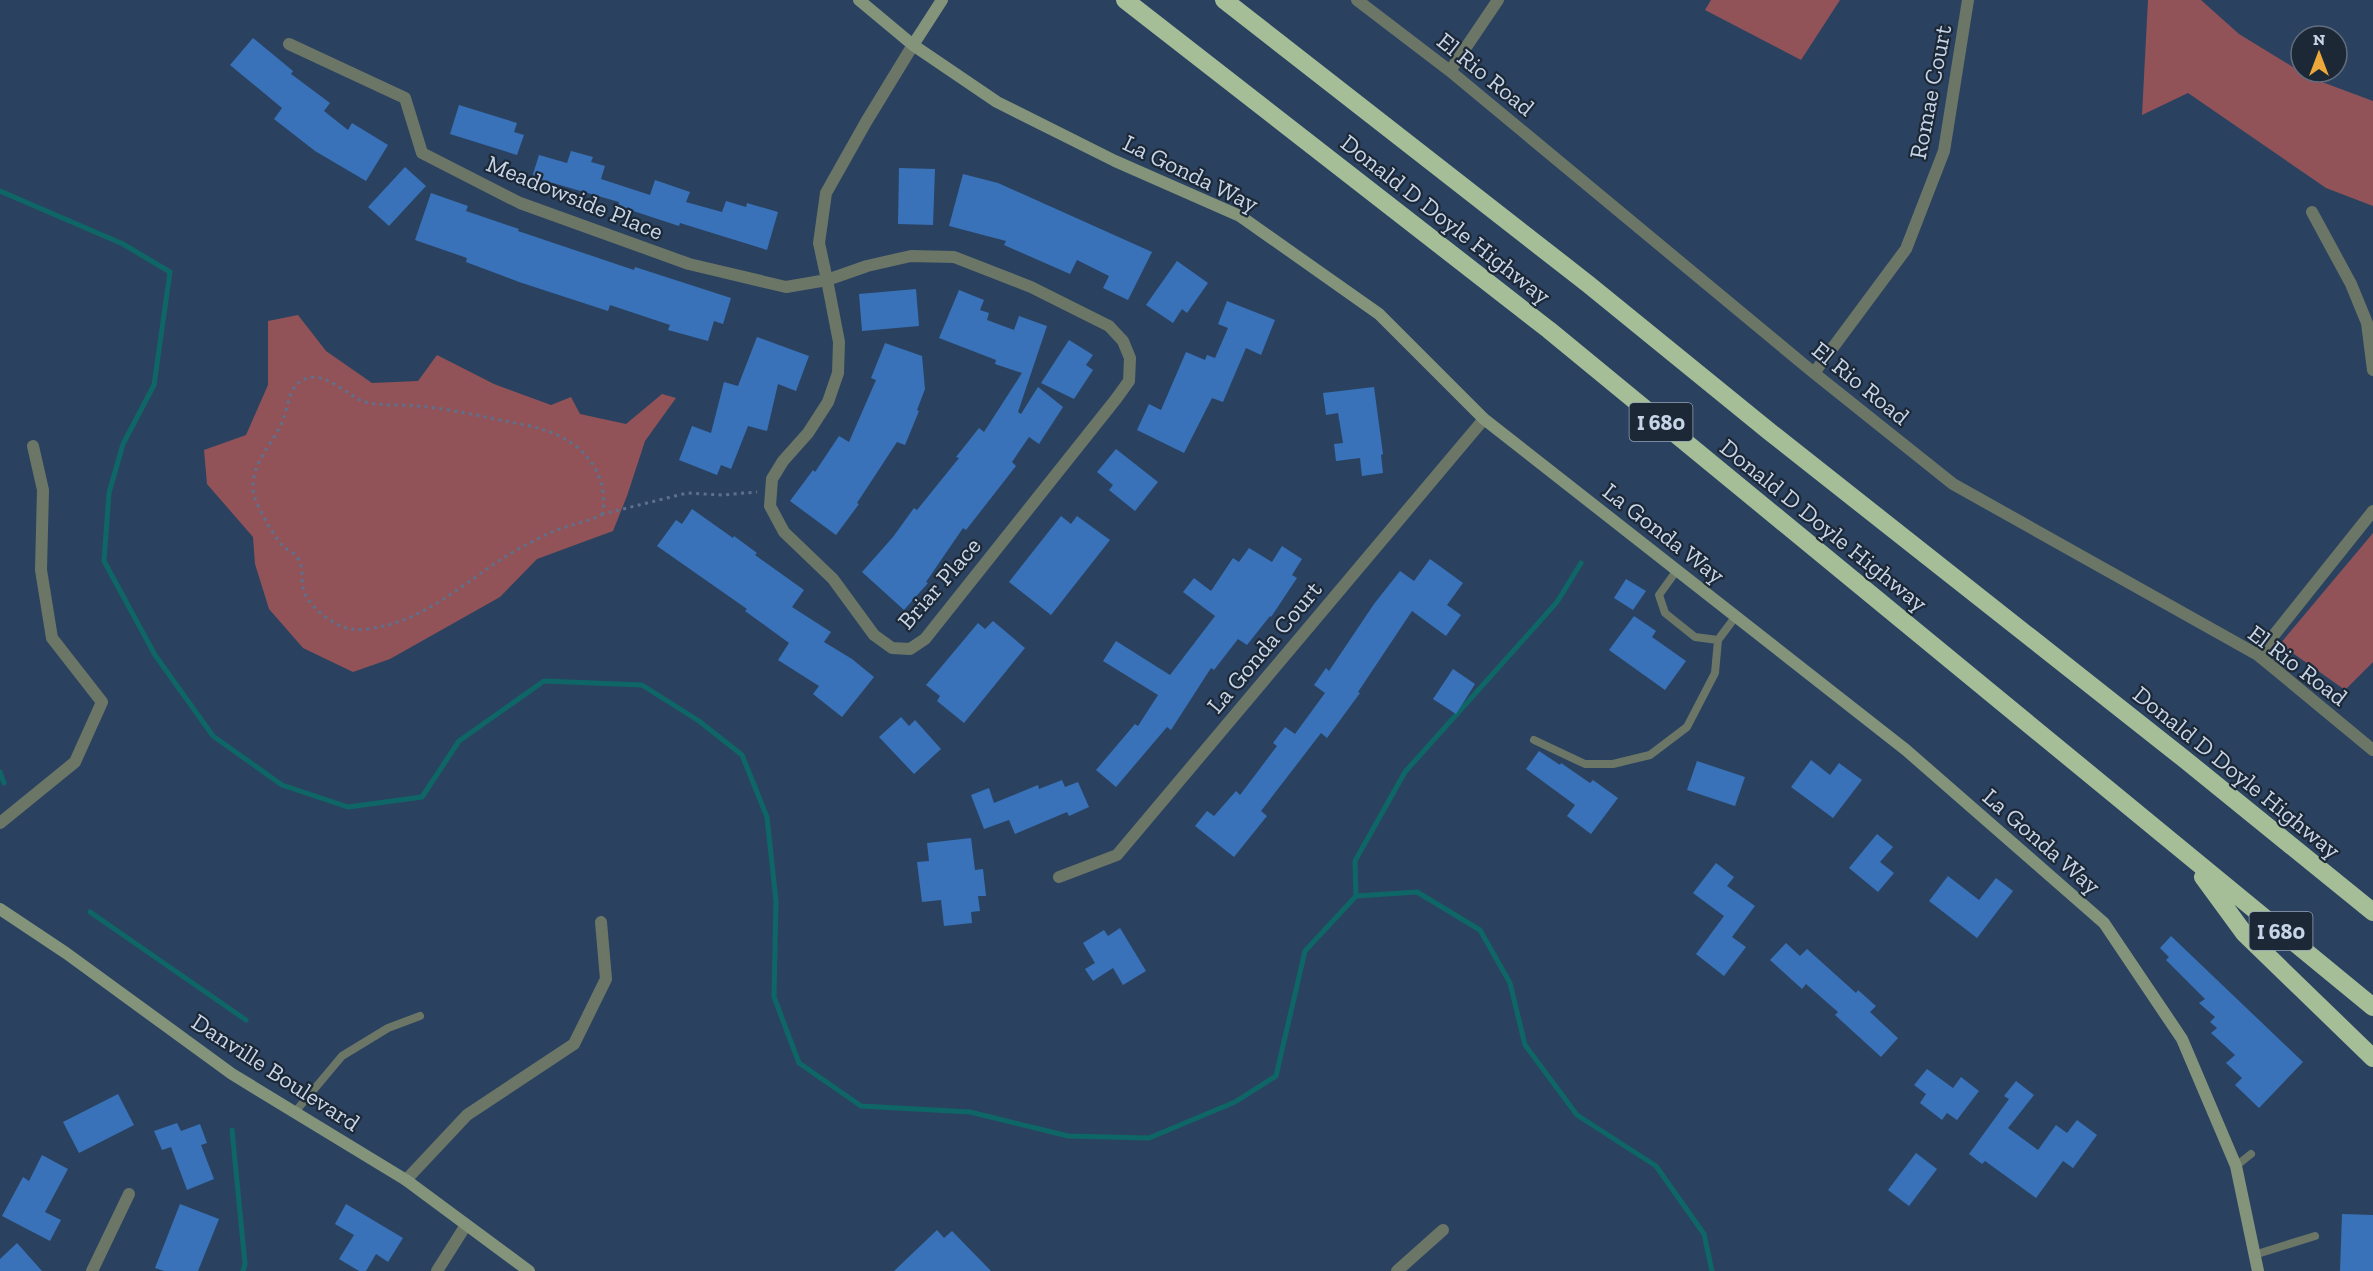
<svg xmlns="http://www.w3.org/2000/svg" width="2373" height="1271" font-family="'Zilla Slab',serif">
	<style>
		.green { fill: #915358 }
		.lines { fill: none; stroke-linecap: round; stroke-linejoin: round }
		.stream { stroke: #0f6666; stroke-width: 5 }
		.building { fill: #3972b8 }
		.path { stroke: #5d718c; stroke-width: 3; stroke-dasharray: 3 4.5; stroke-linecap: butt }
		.lane { stroke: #6c7666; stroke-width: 8 }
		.street { stroke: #6c7666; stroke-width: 12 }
		.secondary { stroke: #83947b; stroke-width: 12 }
		.highway { stroke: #a5be98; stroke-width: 18 }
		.labels { text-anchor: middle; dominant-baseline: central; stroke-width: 4.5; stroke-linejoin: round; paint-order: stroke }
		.shield { fill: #1d2836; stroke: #94a1b3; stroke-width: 1.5 }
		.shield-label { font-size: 22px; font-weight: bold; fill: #c7d5e8 }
		.street-label { font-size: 24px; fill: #c7d5e8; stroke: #1d2836 }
	</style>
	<rect width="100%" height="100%" fill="#2a4260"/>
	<path class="green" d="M1711,0h129l-39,60 -96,-50z
		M2148,0h53l38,34 62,38 21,10 51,19v105l-47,-18 -138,-95 -46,22z
		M298,315l28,36 46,32 46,-2 19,-26 57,29 57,21 20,-8 9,17 46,10 36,-30 14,4 -31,43 -18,55 -14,35 -76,28 -37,38 -110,62 -37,13 -50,-24 -34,-39 -14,-45 -2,-27 -46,-53 -3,-34 42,-15 22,-50v-64z
		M2373,533v129l-28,28 -65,-46z"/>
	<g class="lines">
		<path class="stream" d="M0,191l123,53 47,28 -16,113 -31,59 -14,49 -5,68 51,94 58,81 69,49 66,22 74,-10 37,-56 85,-60 98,4 57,36 43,34 25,62 9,84 -2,96 25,66 62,43 109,6 98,24 81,2 86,-36 41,-26 29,-125 51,-55 61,-4 63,38 30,53 15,62 52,70 79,51 48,68 8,37
			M0,772l4,11
			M1356,896l-1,-35 50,-89 152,-170 24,-39
			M90,912l156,108
			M232,1130l13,134 -2,7"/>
	</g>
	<path class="building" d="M253,38l40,33 -2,3 39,29 -6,8 24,19 4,-7 36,22 -22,36 -51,-30 -41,-32 8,-11 -52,-43z
		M459,105l58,18 -3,9 10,3 -7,20 -67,-21z
		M571,151l22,6 -2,5 14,4 -4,13 49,16 5,-15 35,12 -4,10 36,10 4,-11 20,6 1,-4 31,9 -11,38 -87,-27 -1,3 -61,-20 1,-4 -87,-25 7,-22 28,8z
		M405,167l21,19 -37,40 -21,-19z
		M899,168l36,1 -2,56 -35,-1z
		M963,174l35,9 154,69 -24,48 -25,-12 6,-12 -32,-16 -7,14 -66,-29 2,-4 -57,-15z
		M431,193l37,13 -2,5 53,18 -1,2 116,39 1,-3 96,31 -8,26 -9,-3 -6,20 -40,-11 2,-5 -60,-20 -2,6 -89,-29 -53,-20 1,-4 -52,-18z
		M1177,261l31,22 -21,30 -5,-4 -9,14 -27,-18z
		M916,289l3,37 -57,5 -3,-37z
		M959,290l25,10 -4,10 9,3 -2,7 27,10 5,-14 28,10 -29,86 3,2 17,-27 25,20 -24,37 -10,-7 -17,25 4,4 -50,64 -3,-2 -37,54 2,1 -24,27 -42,-38 31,-35 21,-29 3,2 42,-52 -3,-1 23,-29 5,4 38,-59 -27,-9 1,-4 -57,-22z
		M1227,301l48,19 -14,35 -15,-7 -23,54 -11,-4 -28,55 -47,-23 12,-26 12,6 25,-58 19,8 2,-5 8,3 13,-30 -10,-4z
		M757,337l52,19 -13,35 -18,-7 -11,47 -19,-5 -17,43 -10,-4 -4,10 -38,-15 13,-34 19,7 13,-51 14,4z
		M1069,340l24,15 -7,10 7,5 -19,29 -33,-16z
		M885,343l37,13 3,33 -8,21 2,1 -14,34 -8,-3 -40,61 2,1 -23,31 -46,-34 23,-31 2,2 24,-36 10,6 27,-62 -5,-2z
		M1374,387l9,67 -2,1 2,18 -21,3 -2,-18 -24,3 -2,-17 9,-1 -5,-30 -12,2 -3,-22z
		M1116,449l42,33 -23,29 -26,-21 4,-5 -16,-13z
		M692,509l41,29 1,-2 23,17 -2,2 49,35 -12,17 39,25 -7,10 28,17 22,18 -32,40 -29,-23 6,-8 -41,-26 11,-17 -44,-32 2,-2 -90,-63 19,-26 6,4z
		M1061,516l10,8 6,-8 33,24 -59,75 -42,-33z
		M1282,546l20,13 -10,16 5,3 -26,39 -1,-1 -23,29 -9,-6 -24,31 -3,-2 -40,62 -4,-3 -51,60 -20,-17 39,-46 3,2 20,-31 -55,-34 13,-20 54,34 45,-59 -32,-24 11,-14 17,13 22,-33 6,4 10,-14 23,14z
		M1430,559l33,24 -16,22 14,10 -15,21 -34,-25 -54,81 2,1 -33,45 -6,-5 -60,78 6,5 -33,41 -39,-31 12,-15 7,5 22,-25 4,4 37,-49 -4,-3 12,-16 10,7 30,-41 -11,-8 12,-17 3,3 45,-67 26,-33 14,10z
		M1626,579l20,12 -13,19 -19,-12z
		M1634,616l22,15 -4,6 34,24 -21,29 -56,-40z
		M993,621l32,27 -61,75 -27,-22 3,-5 -14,-11 52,-62 7,6z
		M1453,669l22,15 -19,30 -23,-15z
		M901,717l8,9 6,-6 26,29 -27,25 -35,-37z
		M1539,751l21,14 1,-2 29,20 3,-3 25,18 -27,36 -24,-18 8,-11 -49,-36z
		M1811,760l19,15 9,-12 23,17 -29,38 -42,-31z
		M1697,761l48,16 -10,29 -48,-16z
		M1062,780l3,7 13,-5 11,25 -20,9 -2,-4 -52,22 -6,-14 -25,9 -13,-34 18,-7 5,15 44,-18 1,4z
		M1877,834l16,13 -13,15 14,11 -16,19 -29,-24z
		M971,838l4,32 8,-1 3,27h-8l2,15 -9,1 1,11 -28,3 -3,-26 -19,2 -5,-40 12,-1 -2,-18z
		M1716,863l18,14 -7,9 28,20 -23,31 14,10 -22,29 -28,-22 28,-38 -31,-23z
		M1948,876l31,24 17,-22 17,13 -36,47 -48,-37z
		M1120,928l26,43 -23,14 -10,-17 -20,13 -8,-12 10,-6 -12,-20 21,-13 4,6z
		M2171,936l132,126 -44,46 -24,-23 7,-7 -16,-15 9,-8 -24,-22 6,-5 -7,-6 5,-5 -16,-14 6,-4 -39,-39 3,-3 -9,-9z
		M1786,943l14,13 7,-7 49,44 2,-3 18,16 -6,6 28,26 -17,19 -46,-42 3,-3 -32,-28 -4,5 -32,-29z
		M1927,1069l26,19 8,-11 18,14 -22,29 -10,-7 -5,7 -22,-17 6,-9 -12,-9z
		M2016,1081l18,14 -26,33 30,22 18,-25 11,8 10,-13 20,15 -24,33 -10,-7 -27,37 -51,-37 -3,3 -13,-10 40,-55 -5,-3z
		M118,1094l16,31 -55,28 -16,-31z
		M177,1123l4,8 19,-7 7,19 -6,2 13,34 -27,11 -16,-43 -9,3 -8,-19z
		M1916,1153l21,16 -28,37 -21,-16z
		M42,1155l26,14 -23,43 16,8 -11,21 -48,-25 21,-39 6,4z
		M180,1204l39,15 -21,52h-34l-9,-3z
		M346,1204l57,34 -15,24 -12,-8 -10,17h-7l-20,-12 15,-24 -19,-11z
		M2342,1214l31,1v56h-33z
		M937,1230l7,8 8,-7 39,40h-97z
		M17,1243l25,28h-42v-12z"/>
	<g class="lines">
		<path class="path" d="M603,514c-13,7 -27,9 -40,14 -14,4 -27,12 -39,18 -48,25 -86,67 -140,80 -10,2 -22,5 -33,3 -16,-2 -42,-22 -47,-37 -4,-13 1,-26 -8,-36 -4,-5 -11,-7 -15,-12 -9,-11 -27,-41 -28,-55 -2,-26 21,-46 30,-69 6,-16 6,-37 25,-42 18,-5 37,15 52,22 17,7 39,4 57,6 36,3 72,12 108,19 47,9 84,37 78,89l84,-21 35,2 35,-3"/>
		<path class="lane" d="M1677,570l-18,25 6,18 30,24 23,3 18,-24
			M1534,740l51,24h28l37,-9 37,-28 28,-54 3,-33
			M295,1112l47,-56 46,-28 32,-12
			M2236,1166l15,-12
			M2254,1255l61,-19"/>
		<path class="street" d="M1357,0l93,71 364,302 139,111 305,171 115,95
			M289,44l116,54 17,55 98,50 169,61 97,23 41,-7 -8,-37 7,-50 40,-71 47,-77
			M1450,71l48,-71
			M2312,212l39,72 16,39 6,47
			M911,256l43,1 77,30 78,39 14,15 7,17 -1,23 -13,18 -191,240 -15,10 -18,-1 -18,-13 -41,-56 -49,-47 -14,-26 2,-27 11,-18 25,-28 20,-31 10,-29 1,-31 -12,-62 40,-14z
			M1814,373l92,-124 38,-98 24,-151
			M2258,655l115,-144
			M0,823l75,-61 27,-60 -50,-64 -11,-68 2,-80 -10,-44
			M1059,877l58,-22 367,-436
			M406,1180l61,-65 107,-71 32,-65 -5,-57
			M92,1271l37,-77
			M437,1271l29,-46
			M1397,1271l46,-41"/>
		<path class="secondary" d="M859,0l54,45 84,57 118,59 125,55 139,98 105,105 422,331 198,173 78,116 54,127 22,105
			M913,45l29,-45
			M0,909l66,44 166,121 174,106 123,91"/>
		<path class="highway" d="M1125,0l424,330 824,677
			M1224,0l364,284 182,148 413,326 190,154
			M2203,877l41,56 129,125"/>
	</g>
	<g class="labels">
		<g class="shield">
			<rect x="1629.5" y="403" width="63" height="38" rx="4.5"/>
			<rect x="2249.5" y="912" width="63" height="38" rx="4.5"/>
		</g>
		<g class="shield-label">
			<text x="1661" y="422">I 680</text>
			<text x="2281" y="931">I 680</text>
		</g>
		<g class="street-label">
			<text transform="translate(1486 74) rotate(39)">El Rio Road</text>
			<text transform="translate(1930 92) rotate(-79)">Romae Court</text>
			<text transform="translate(1191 173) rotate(26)">La Gonda Way</text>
			<text transform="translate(575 197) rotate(22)">Meadowside Place</text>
			<text transform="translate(1446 219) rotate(38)">Donald D Doyle Highway</text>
			<text transform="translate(1861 383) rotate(39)">El Rio Road</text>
			<text transform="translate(1824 525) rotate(39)">Donald D Doyle Highway</text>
			<text transform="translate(1664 533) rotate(38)">La Gonda Way</text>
			<text transform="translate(939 583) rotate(-49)">Briar Place</text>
			<text transform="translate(1264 647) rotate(-50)">La Gonda Court</text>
			<text transform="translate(2298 665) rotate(37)">El Rio Road</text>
			<text transform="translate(2237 772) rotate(39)">Donald D Doyle Highway</text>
			<text transform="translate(2042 841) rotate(41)">La Gonda Way</text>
			<text transform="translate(276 1072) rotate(33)">Danville Boulevard</text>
		</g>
	</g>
	<g transform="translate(2319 54)"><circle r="28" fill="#1d2836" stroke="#616d7d" stroke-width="1.5"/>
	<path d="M0-4.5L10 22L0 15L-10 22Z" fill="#eda83b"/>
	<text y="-9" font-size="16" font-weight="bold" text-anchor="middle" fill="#c7d5e8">N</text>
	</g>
</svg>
